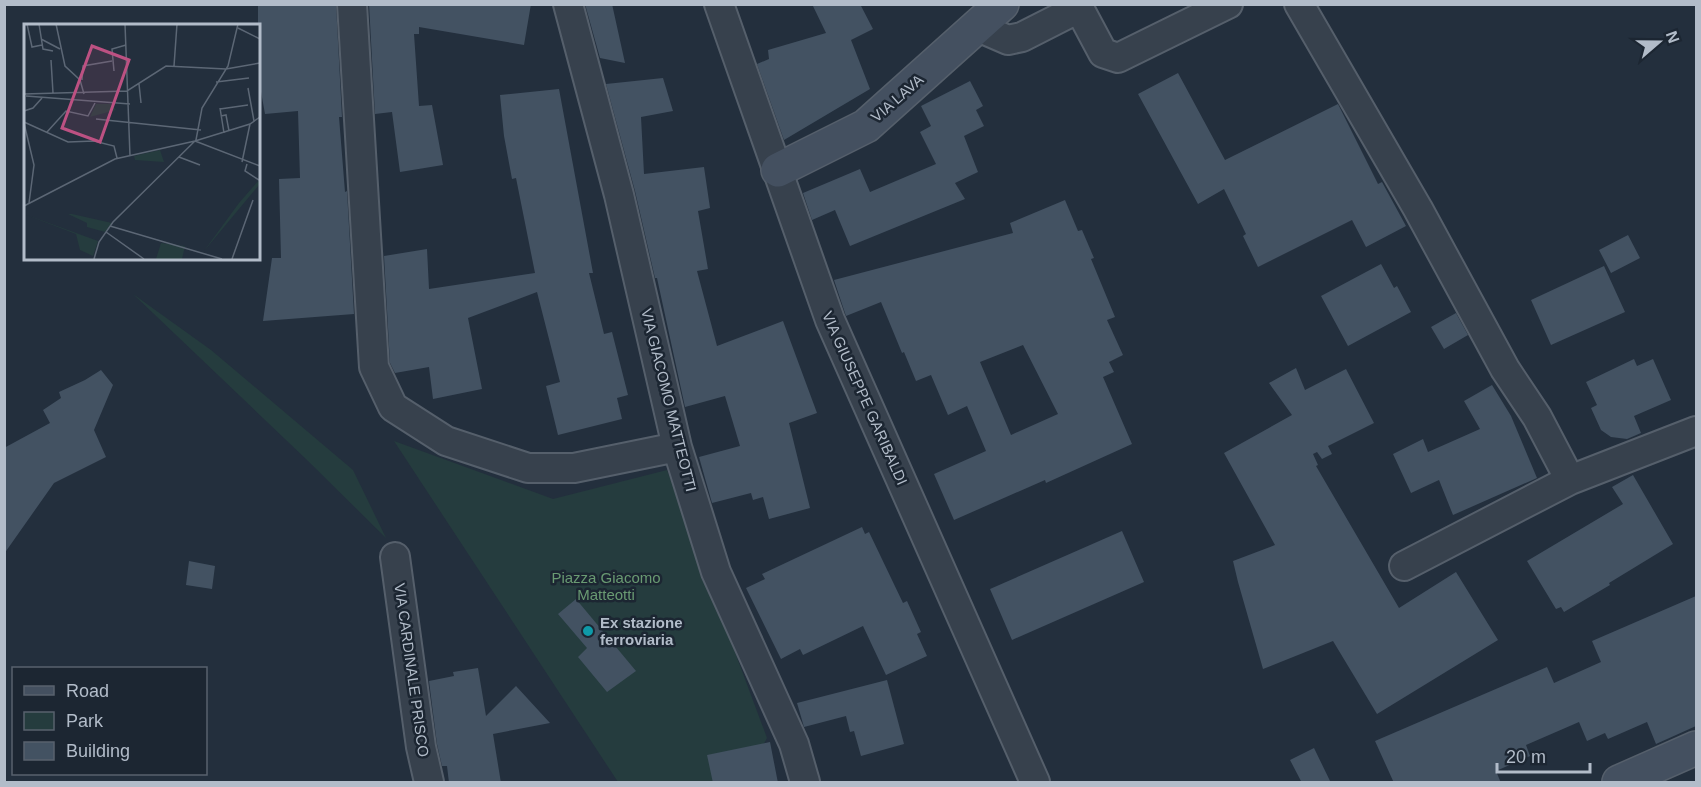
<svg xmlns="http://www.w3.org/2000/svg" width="1701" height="787" font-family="Helvetica,sans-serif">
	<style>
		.green { fill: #253c3e }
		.building { fill: #435262; fill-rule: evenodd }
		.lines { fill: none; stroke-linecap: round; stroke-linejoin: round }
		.street-casing { stroke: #555f6b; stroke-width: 32 }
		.secondary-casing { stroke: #555f6b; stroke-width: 36 }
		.street { stroke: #37414d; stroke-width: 28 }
		.secondary { stroke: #445060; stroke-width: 33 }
		.culture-dot { fill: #0f9aa8; stroke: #1c2632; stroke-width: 2 }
		.labels { text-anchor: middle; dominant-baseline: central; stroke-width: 5; stroke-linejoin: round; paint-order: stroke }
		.street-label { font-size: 15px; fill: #b2bcc9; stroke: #1c2632 }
		.park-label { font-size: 15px; fill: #699a72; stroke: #1c2632 }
		.poi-label { font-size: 15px; font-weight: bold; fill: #b2bcc9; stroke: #1c2632; text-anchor: start }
		.inset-road { fill: none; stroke: #5c6775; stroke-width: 1.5 }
		.view { fill: #bc5182; fill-opacity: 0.15; stroke: #bc5182; stroke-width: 3 }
		.inset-edge { fill: none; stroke: #b2bcc9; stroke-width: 3 }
	</style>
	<rect width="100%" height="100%" fill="#232f3d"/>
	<path class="green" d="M133,294l78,56 142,120 33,68 -79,-78z
		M394,441l159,58 114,-29 100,268 -24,44h-125z"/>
	<path class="building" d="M258,4h78l6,113h-3l6,75 2,-1 7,123 -91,7 9,-63h9l-2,-79 21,-1 -2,-67 -33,3 -7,-39z
		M369,4h162l-7,41 -105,-18v7h-5l5,72 13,-1 11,60 -43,7 -8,-60 -17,2z
		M585,4h27l13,59 -25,-5z
		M812,4h48l13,25 -22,11 19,49 -86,51 -27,-76 12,-5 -1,-9 58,-17z
		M1178,73l47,87 113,-56 40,80 4,-2 24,44 -40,21 -14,-27 -94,47 -15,-31 3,-2 -22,-45 -26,15 -60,-110z
		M663,78l10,33 -32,6 3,57 60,-7 6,41 -12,3 10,58 -11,2 20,75 66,-25 34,92 -28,10 21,85 -41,11 -6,-22 -10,3 -2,-7 -39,10 -13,-46 41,-11 -15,-50 -40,11 -28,-129h-2l-20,-87 -29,-107z
		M970,81l13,25 -7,4 8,16 -20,10 14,36 -23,11 10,16 -115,47 -15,-36 -23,10 -9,-27 57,-24 10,23 66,-28 -16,-32 11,-6 -10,-20z
		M559,89l34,184h-4l15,61 8,-2 16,63 -11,3 5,21 -64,16 -12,-49 14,-4 -23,-90 -69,26 14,71 -49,10 -4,-32 -34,6 -5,-10 -6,-107 43,-7 2,40 106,-16 -19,-95 -4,1 -8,-43 -4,-41z
		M1065,200l13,31 4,-1 12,28 -3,1 24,58 -8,3 16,35 -14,7 5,10 -11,5 29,67 -86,39 -1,-3 -91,40 -20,-46 52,-23 -19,-45 -19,9 -17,-40 -15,6 -12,-29 -2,1 -21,-51 -35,14 -12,-36 179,-47 -3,-10zM1023,345l35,69 -47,21 -31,-73z
		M1628,235l12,23 -29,15 -12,-23z
		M1381,264l13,24 3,-2 14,26 -63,34 -27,-50z
		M1604,266l21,46 -74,33 -20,-45z
		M1456,313l12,22 -24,14 -13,-22z
		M1634,359l3,7 16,-7 18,41 -37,16 7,17 -14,6 -16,-2 -10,-7 -10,-22 6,-3 -11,-23z
		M1296,368l9,22 41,-21 28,54 -46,23 4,8 -10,5 -5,-7 -4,2 5,11 -2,1 83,142 57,-36 42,68 -121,74 -44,-73 -70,28 -25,-87 -5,-21 42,-16 -51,-92 68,-38 -23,-32z
		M101,370l12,15 -19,45 12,27 -52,26 -50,71v-106l46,-25 -7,-13 18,-12 -2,-6 26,-12z
		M1492,385l19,31 26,62 -84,37 -14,-35 -28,13 -18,-39 30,-15 5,13 52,-23 -16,-28z
		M1633,475l40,69 -64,39 1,2 -46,27 -3,-5 -5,2 -29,-48 96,-57 -11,-17z
		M862,527l3,7 4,-2 34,71 4,-2 14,31 -4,2 10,22 -41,19 -23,-49 -60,29 -3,-6 -19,10 -35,-71 19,-9 -3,-5z
		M1122,531l22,51 -132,58 -22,-51z
		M189,561l26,5 -3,23 -26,-4z
		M1696,596v130l-40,18 -9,-22 -39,17 -3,-6 -18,8 -8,-19 -53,23 4,11 -34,15 5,12h-107l-19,-42 172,-74 7,16 47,-21 -9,-21z
		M576,599l60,72 -29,21 -29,-35 9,-9 -29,-34z
		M478,668l8,48 30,-30 34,37 -57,11 8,49h-52l-2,-17h-5l-5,-22 -8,-63 25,-5 -1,-4z
		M887,680l17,64 -43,12 -7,-25 -4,1 -4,-16 -42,11 -7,-24z
		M770,742l8,41h-65l-6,-28z
		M1314,748l17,35h-29l-12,-23z"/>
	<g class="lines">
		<g class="street-casing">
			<path id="street" d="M352,4l22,363 19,40 53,34 82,27h46l103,-21
				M568,4l51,191 58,252 39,125 78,172 11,38
				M719,4l111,316 205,462
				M1299,4l119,205 87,160 32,48 33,63
				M978,27l30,13 14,-3 57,-29 24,45 15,5 110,-54
				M395,557l26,190 8,35
				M1404,566l166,-86 126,-49"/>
		</g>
		<g class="secondary-casing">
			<path id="secondary" d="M778,170l88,-44 136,-122
				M1619,782l77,-34"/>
		</g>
		<use href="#street" class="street"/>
		<use href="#secondary" class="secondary"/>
	</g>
	<circle class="culture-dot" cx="588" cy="631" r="6"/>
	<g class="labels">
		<g class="street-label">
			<text transform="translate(897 98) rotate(-41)">VIA LAVA</text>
			<text transform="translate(865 398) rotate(66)">VIA GIUSEPPE GARIBALDI</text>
			<text transform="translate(669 400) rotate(76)">VIA GIACOMO MATTEOTTI</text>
			<text transform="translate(412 670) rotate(82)">VIA CARDINALE PRISCO</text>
		</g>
		<g class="park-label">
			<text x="606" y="577">Piazza Giacomo<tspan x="606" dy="17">Matteotti</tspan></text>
		</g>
		<g class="poi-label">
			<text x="600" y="622">Ex stazione<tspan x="600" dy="17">ferroviaria</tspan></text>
		</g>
	</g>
	<g transform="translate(24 24)">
		<rect width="236" height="236" fill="#232f3d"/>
		<path d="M72,80h15l5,6 -26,7zM136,126l4,12 -29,-2 -1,-4zM235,156v5l-55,66 35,-48zM0,190l74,27 -5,15 -13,-6 -4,-16zM44,190h4l40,9 -7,9 -18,-5v-4zM137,219l24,3 -3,13h-26z" fill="#253c3e"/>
		<path class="inset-road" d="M3,0l5,23 10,-2M15,0l4,25 10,2M32,0l9,42 15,14 4,14M101,0l5,132M214,4l22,11M17,15l19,10M27,36l2,33M150,42l3,-42M202,45l34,-6M90,47l-2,-22 14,-4M58,56l1,-14 29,-5M192,58l33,-4M115,60l2,19M224,64l6,33M0,70l103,-3 39,-25 60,3M2,72l104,8M196,84l4,25M196,85l28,-4M0,87l9,-3 9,-10M197,92l5,-1 3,16M72,95l105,11M0,98l44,20 26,-1 20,5 3,12M0,99l10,42 -5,38M23,108l19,-21 22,5 7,-13M171,117l65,25M155,133l21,8M218,138l8,-38M223,140l-2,7 14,9M0,182l91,-47 80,-18 55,-17 10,-7M86,202l112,33M82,208l38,27M70,235l5,-17 14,-20 83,-82 6,-32 26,-42 10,-42M208,235l21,-59"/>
		<path class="view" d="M68,22l37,14 -29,82 -38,-14z"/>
		<rect width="236" height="236" class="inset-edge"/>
	</g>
	<rect width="1701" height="787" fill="none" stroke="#b2bcc9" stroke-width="12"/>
	<rect x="12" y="667" width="195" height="108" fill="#1c2632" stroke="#58626e" stroke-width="1.5"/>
	<rect x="24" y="686" width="30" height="9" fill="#445060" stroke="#58626e" stroke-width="1.5"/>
	<text x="66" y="697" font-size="18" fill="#b2bcc9">Road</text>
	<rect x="24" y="712" width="30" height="18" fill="#253c3e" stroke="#58626e" stroke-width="1.5"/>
	<text x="66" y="727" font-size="18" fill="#b2bcc9">Park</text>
	<rect x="24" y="742" width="30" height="18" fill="#435262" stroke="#58626e" stroke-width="1.5"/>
	<text x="66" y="757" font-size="18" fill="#b2bcc9">Building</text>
	<g transform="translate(1659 42) rotate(70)" stroke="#1c2632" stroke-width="4.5" paint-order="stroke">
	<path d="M0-4.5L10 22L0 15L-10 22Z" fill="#b2bcc9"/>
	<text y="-9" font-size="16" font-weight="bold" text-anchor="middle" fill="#b2bcc9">N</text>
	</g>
	<path d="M1497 763v9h93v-9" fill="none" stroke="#b2bcc9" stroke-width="3"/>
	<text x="1506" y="763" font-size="18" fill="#b2bcc9" stroke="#1c2632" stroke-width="4.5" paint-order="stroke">20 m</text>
</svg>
